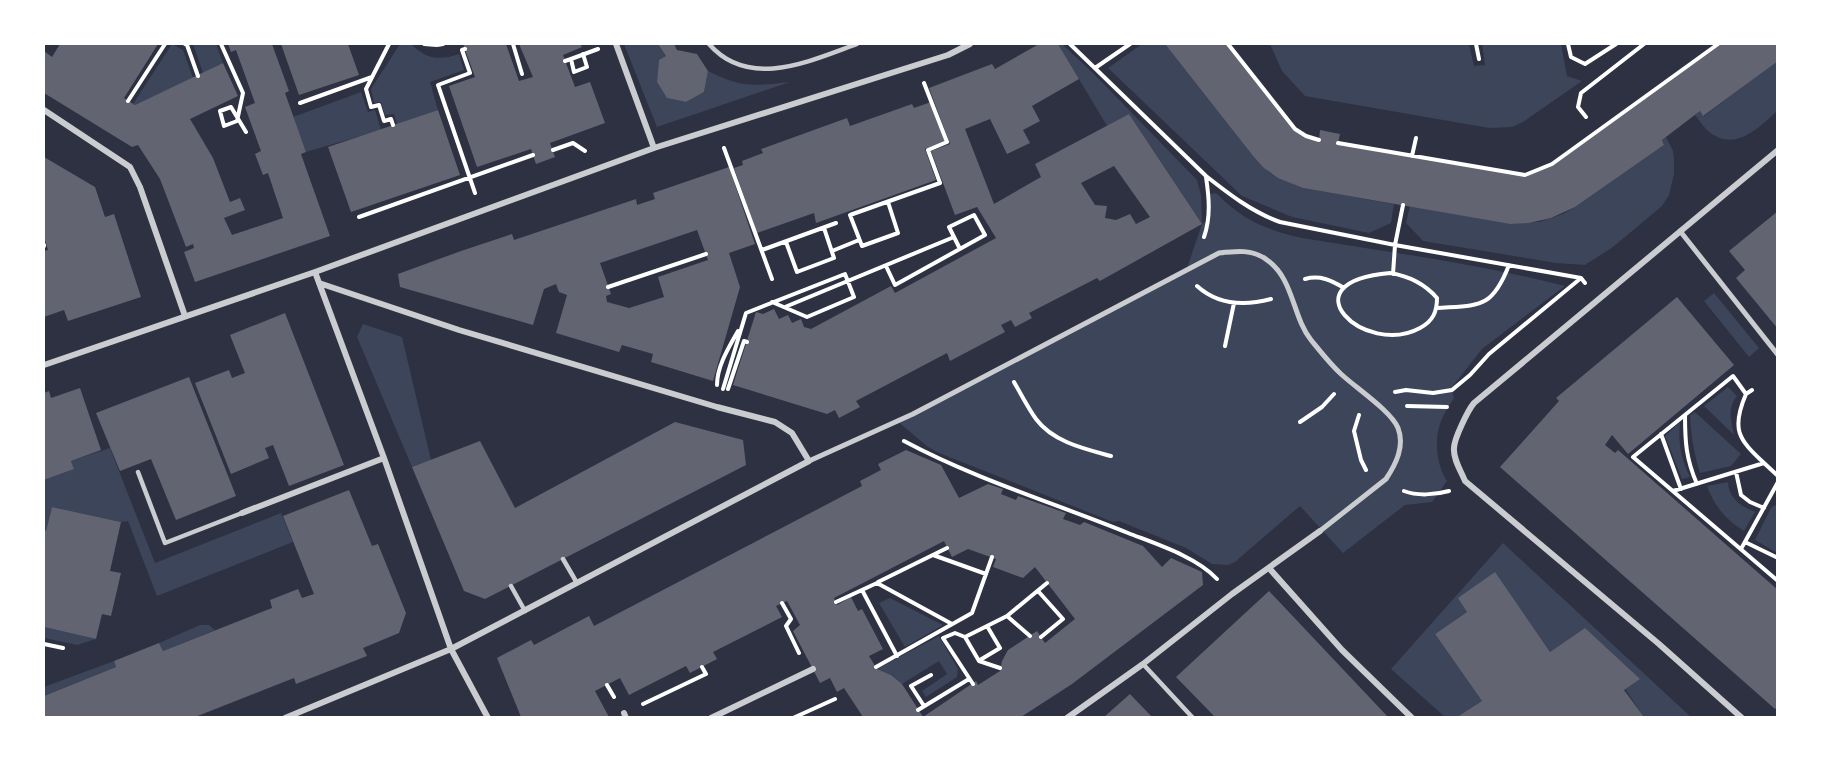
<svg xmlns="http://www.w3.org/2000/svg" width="1821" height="761" font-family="Poppins,sans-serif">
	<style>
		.green { fill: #3c4559 }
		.building { fill: #626471; fill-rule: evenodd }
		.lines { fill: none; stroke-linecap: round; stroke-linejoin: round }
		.path { stroke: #fff; stroke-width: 4 }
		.service { stroke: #caccd0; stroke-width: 4.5 }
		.pedestrian { stroke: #caccd0; stroke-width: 5 }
		.minor { stroke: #caccd0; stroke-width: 6 }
	</style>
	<rect width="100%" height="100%" fill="#2d3142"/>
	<path class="green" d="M172,44l11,6 10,28 -58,27 -2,-1z
		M193,44h23l7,19 -20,10z
		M400,44h11c15,15 27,17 48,10l5,16 -34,12 8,28 -41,14 -3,-10 -9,1 -4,-13 -7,1 -3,-14z
		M624,44h34l8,12 -7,5 -2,21 11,16 18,4 18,-10 4,-21c34,17 45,15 82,11l-133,45z
		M1058,44h4l31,29 104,107 4,15 1,29 7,-5v-25l7,-1c28,28 48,36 86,45 88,14 177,26 263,48l-83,63 -29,37 -1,4 2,8c-5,8 -11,17 -14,26 -6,18 -3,42 7,57l-15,21 -27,3 -62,48 -43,-47 -65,56 -7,3 -16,-1 -26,-16 -67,-27 -6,1 -174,-69 -11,-6 -31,-26 289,-150 16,-47 -73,-110 -22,12z
		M1142,44h23l88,112 17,17 33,15 91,16 -3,19 -22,10 -77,-16 -50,-21 -134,-128z
		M1270,44h199l5,22 11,-1 -3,-21h79l6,32 15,5 -59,41 -11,5 -23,1 -184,-32 -23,-25z
		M1777,61v50c-18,17 -44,43 -70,19 -4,-4 -8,-10 -12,-15l5,-4 4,5z
		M361,92l7,20 7,-2 6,20 -75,22 -13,-35z
		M1666,137l7,14 1,7v16l-5,21 -7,11 -49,41 -28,18 -29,-2 -133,-22 -17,-18 4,-17 100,18 29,-2 24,-8 12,-7 89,-62 -2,-5z
		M1714,293l45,55 -10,9 -45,-56z
		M363,324l39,13 29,123 -19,7 -55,-130z
		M1728,387l9,9c-10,13 -6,24 -3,39l-30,-29z
		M1695,412l46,42 -10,12 -31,7c-6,-19 -9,-37 -10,-58z
		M1680,422c-2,21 1,37 10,55l-8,2 -17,-43z
		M110,448l45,115 126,-50 12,29 -136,54 -29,-75 -7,1 -69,-15 -6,24 -2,-1v-50l30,-11 -3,-8z
		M1728,482c1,17 13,24 27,30l-11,19c-18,-11 -30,-25 -37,-45z
		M1777,504v49l-22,-13 16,-32z
		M1503,543l188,174h-47l-59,-88 -35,23 -55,-79 -28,39 -32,22 47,67 -25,16h-12l-54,-48z
		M890,598l53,27 -38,22 -26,-44z
		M200,625h9l6,5 -52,21 -4,-8z
		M44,627l52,12 -19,6 -33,-7z
		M939,636l19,33 -1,8 -31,20 -4,-6 25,-17 -8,-13 -37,23 -11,-9 -14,-6z
		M114,661l2,6 -72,29v-9z"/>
	<path class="building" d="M60,44h98l-34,54 11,7 88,-42 15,33 -48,23 23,39 17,44 10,-4 5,12 -21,8 8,17 51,-17 -15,-45 -5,2 -8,-21 6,-3 -16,-44 10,-4 -19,-53 -5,2 -3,-8h44l17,47 -4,2 21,59 -5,2 29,82 -135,46 -11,-30 10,-4 -1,-4 -7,3 -26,-68 -22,-34 -6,2 -88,-54v-42l8,6z
		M281,44h67l11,31 -60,20z
		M463,44h43l13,37 14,-4 -14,-33h61l2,3 -19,8 12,32 15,-5 15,41 -55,20 5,14 -19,7 -5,-15 -54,18 -28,-81 26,-9z
		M658,44h16l3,6 20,4 11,17 -4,21 -18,10 -19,-4 -10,-16 2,-22 7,-4z
		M1039,44h19l21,35 -47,27 8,15 -17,9 7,13 -23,11 -17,-35 -25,10 29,75 47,-27 -6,-13 94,-50 73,110 -102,57 -3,-3 -68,35 3,5 -17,9 -4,-7 -10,5 4,7 -55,29 -3,-8 -91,48 4,6 -21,11 -4,-8 -8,4 -94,-29 23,-73 7,2 11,-5 5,10 9,-4 4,8 9,-4 3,8 7,2 80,-43 4,7 101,-55 -19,-31 -22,8 -24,-64 19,-7 -21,-56 63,-24 3,5zM1114,166l36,51 -14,7 -6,-10 -14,6 -11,-2 2,-12 -12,-1 -14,-22z
		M1165,44h63l67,85 24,11 1,-10 20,4 -2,9 187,32 18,-6 175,-125h60v17l-75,55 -3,-5 -38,29 2,5 -89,62 -24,11 -22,5 -19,1 -207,-36 -25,-10 -14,-10 -11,-12z
		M931,102l14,40 -20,7 11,31 -120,43 -2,-10 -57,20 -23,-65 9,-3 -1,-4 21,-8 -2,-4 86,-31 3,8 62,-22 2,4z
		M438,110l22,65 -109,37 -23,-65z
		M44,157l51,30 10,30 9,-3 27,83 -73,24 -4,-11 -20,7v-66l4,-1 -4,-13z
		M729,167l26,77 -26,9 11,34 -27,94 -62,-19 2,-8 -31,-9 -3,7 -63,-19 11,-38 -8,-3 -3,-8 -12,5 -11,36 -133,-38 -2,-13 63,-23 51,-17 2,6 122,-41 1,6 18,-6 -2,-6zM697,230l11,30 -50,17 6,20 -35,11 -22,-6 -1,-6 5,-2 -11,-31z
		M1778,211v118l-42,-51 9,-8 -16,-19z
		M1677,297l57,68 -106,89 -16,-19 -7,10 10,8 3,-3 160,140v116l-3,3 -275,-242 59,-66 -3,-3z
		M285,313l59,152 -55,21 -16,-41 -8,3 4,10 -38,16 -36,-91 34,-13 3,8 13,-5 -15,-38z
		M189,377l47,119 -60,24 -25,-61 -31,12 -24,-58z
		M80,388l21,62 -30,11 3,8 -30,11v-87l5,-2 2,7z
		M675,422l68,18 3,25 -261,134 -21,-8 -52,-124 68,-26 35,67z
		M906,450l35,15 18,33 29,-14 15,5 -2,5 15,6 2,-4 48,17 -3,6 17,6 4,-3 59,24 19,21 9,-9 31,14 1,13 -131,99 -51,33h-158l-19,-29 -7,4 -7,-14 -10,5 -27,-52 7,-6 -13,-24 -11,5 6,11 -69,35 4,7 -27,14 -4,-7 -57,29 -9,-17 -25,13 14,26h-88l-24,-59 34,-18 3,5 55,-29 5,10 268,-140 -2,-5 21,-11 -3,-6zM944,541l8,16 16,-8 28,10 -3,8 30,11 12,-11 40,52 -30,24 -8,-12 -29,19 -6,11 -2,10 -22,14 -2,-4 -53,36 -21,-33 -11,-9 -14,-6 -8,-13 14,-7 -21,-40 -4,2 -7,-14 -14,8 -3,-7z
		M349,490l23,56 6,-2 28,69 -7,20 -36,15 4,8 -71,28 -2,-6 -99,39h-151v-21l72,-29 -2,-6 45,-18 4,8 109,-43 -2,-8 28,-11 4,9 12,-4 -31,-78z
		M52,507l69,15 -11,49 11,2 -10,43 -9,-2 -6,25 -52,-12v-97l2,1z
		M1495,572l55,80 35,-24 55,51 -16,11 20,27h-187l25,-16 -47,-67 32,-22 -9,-14z
		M1269,591l119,126h-173l-39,-40z
		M1130,694l22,23h-48z"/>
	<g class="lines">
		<path class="path" d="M185,44l2,1 11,31
			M221,44l22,49 -6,28 -13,5 -4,-15 11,-4 15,25
			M389,44l-23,45 5,18 8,-2 5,16 7,-2 2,6
			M424,44l13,1 6,-1
			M513,44l9,30
			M1070,44l136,132c23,18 46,36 74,46l115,23 186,33 4,5
			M1228,44l67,85 11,7 13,4
			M1476,44l3,15
			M1568,44l3,13 14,7 31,-20
			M465,49l-3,1 8,23 -32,12 37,108
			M571,59l27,-10
			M565,61l6,-2 3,13 13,-5 -4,-13
			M1095,68l35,-24
			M128,101l37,-57
			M300,103l72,-26
			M1586,117l-8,-10 3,-14 63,-49
			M1338,143l187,32 27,-11 166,-120
			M724,148l48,131
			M553,150l20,-7 12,8
			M1412,156l4,-18
			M888,202l10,31 -36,13 -12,-31 90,-32 -12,-33 19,-8 -23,-59
			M359,217l174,-62
			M1204,237c7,-20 5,-40 2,-60
			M786,242l11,30 37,-14 -10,-30
			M44,245v1
			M762,250l74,-27
			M832,251l27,-11
			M886,266l9,19 90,-50 -11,-20 -25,12 11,22
			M1390,273c19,3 34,10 47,25 0,14 -4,23 -17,30 -55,30 -136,-46 -30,-55z
			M1393,274l2,-29 8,-40
			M1305,279c15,-4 26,1 39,9
			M1197,286c21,19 48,20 74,13
			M608,287l98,-33
			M785,307l169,-70
			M1437,308c43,-3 55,1 72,-43
			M1225,346l9,-43
			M1014,382c7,12 14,26 22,37 17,23 49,30 75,37
			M717,385c0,-19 12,-38 21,-54
			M723,389l23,-76 99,-39 9,23 -47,20 -35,-15
			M728,389l16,-48 3,1
			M1395,392l11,-2 27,3 19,-3 18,-15 19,-21 92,-76
			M1746,394l6,-4
			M1407,406l40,1
			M1359,415l-5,16 7,29 5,10
			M1685,415c0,27 1,44 12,69
			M1300,422l22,-15 12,-13
			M1661,434l20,55
			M904,441c71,38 150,62 224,92 28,11 69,24 89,46
			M1764,463l14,13
			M1736,472l5,23 9,7 14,6
			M1404,491c13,5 31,4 45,0
			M1673,491l91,-28c-26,-24 -33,-34 -18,-69l-13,-18 -100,81 145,124
			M1745,542l33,16
			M1741,549l37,-67
			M933,555l53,19
			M878,582l69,-34
			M862,590l35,66
			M1038,591l25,28 -22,18
			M836,602l41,-19 75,41
			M782,603l9,16 -5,7 13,27
			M1007,616l23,20
			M965,637l-10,-4 -12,5 30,46
			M44,644l19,4
			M980,660l20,-12 -13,-22
			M876,667l96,-54 20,-56
			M1000,668l-21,-7 -14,-24 42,-21 40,-33
			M607,685l7,12
			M643,704l63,-30 -4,-7
			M924,706l-13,-20 20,-11
			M918,710l51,-31
			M793,718l42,-19"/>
		<path class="service" d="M709,44c40,46 101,17 148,0
			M138,472l27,71 77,-30
			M563,559l14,24
			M511,586l14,25
			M1143,664l50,54"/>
		<path class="pedestrian" d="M1680,231l98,124
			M809,461l104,-47 306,-161c17,-2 34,-4 48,7 27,19 25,56 44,80 9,11 19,24 30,34 15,14 50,37 57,54 7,18 -2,36 -12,51l-66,52"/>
		<path class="minor" d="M616,44l38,104
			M44,110l86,57 10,20 45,129
			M315,272l69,186 67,191 37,69
			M44,365l271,-93 339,-124 294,-93 22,-11
			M242,513l142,-55
			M1269,568l73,82 70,68
			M624,713l2,5
			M285,718l166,-69 358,-188 -17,-28 -17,-11 -58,-15 -258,-77 -140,-47
			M711,718l102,-49
			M1067,718l76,-54 89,-70 88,-63
			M1742,718l-83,-74 -194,-163c-4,-10 -12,-22 -11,-33 0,-9 14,-38 20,-45l304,-253"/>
	</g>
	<rect width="1821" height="761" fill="none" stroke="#ffffff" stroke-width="90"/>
</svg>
